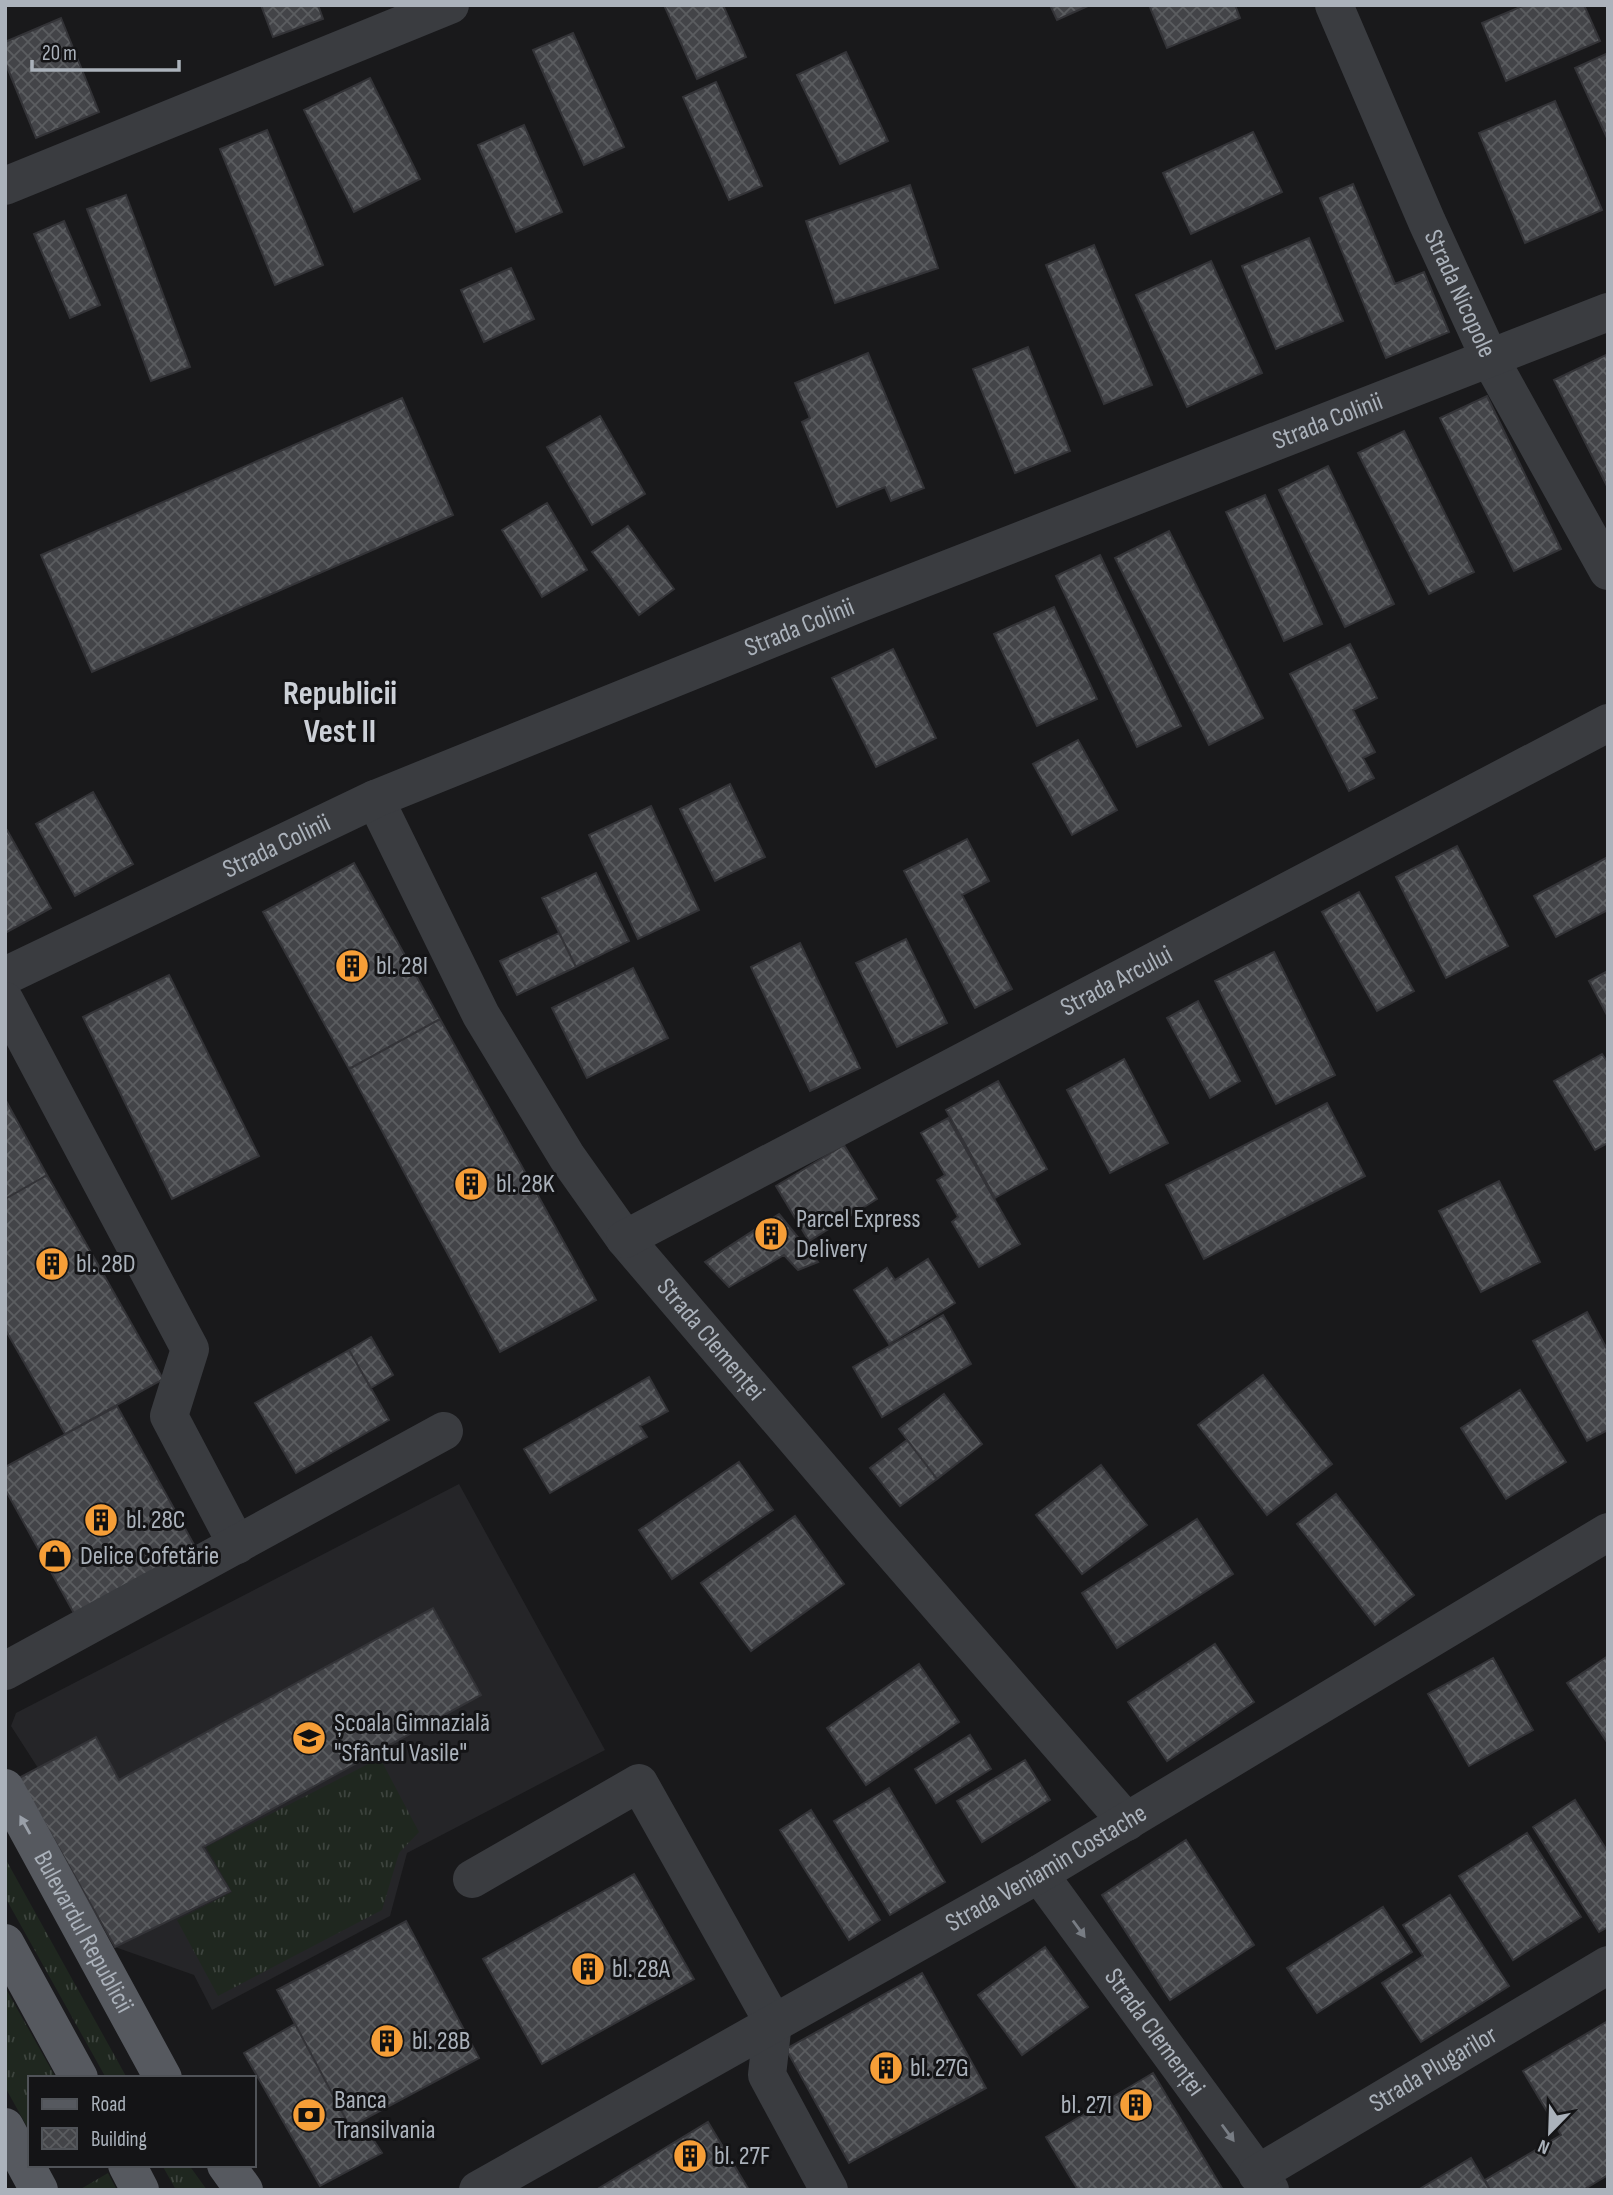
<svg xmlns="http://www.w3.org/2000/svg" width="1613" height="2195" font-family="'Sofia Sans Condensed',sans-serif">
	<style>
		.built { fill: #252528 }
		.grass { fill: url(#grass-tufts) }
		.building { fill: url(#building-cross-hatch); stroke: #333337; stroke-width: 2 }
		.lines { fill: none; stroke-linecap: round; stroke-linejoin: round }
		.minor { stroke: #3a3c40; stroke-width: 38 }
		.major { stroke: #56595f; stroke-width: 38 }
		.oneway { fill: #9aa0a9 }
		.oneway2 { fill: #787d84 }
		.labels { text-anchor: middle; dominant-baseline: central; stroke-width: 6; stroke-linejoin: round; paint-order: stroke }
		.street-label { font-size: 26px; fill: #abb2bb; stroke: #141416 }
		.poi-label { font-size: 26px; fill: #abb2bb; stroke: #141416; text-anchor: start }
		.district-label { font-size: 33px; font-weight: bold; fill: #ccd0d7; stroke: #141416 }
	</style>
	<defs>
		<pattern id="grass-tufts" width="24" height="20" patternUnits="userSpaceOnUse" patternTransform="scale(1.75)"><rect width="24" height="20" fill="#1f271f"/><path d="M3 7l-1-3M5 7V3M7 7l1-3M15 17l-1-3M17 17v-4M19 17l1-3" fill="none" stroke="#3d443e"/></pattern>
		<pattern id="building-cross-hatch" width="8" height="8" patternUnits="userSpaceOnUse" patternTransform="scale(1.75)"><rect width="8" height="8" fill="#434448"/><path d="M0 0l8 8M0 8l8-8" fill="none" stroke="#5b5d60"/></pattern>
	</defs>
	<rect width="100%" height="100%" fill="#19191b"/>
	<path class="built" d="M459,1484l146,266 -198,103 -17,63 -178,94 -18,-35 -79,-28 -96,-169 19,-10 -27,-42 5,-13z"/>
	<path class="grass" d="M380,1758l39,74 -20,21 -17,57 -164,86 -41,-76 55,-28 -26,-45z
		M5,1858l122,220h-21l-101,-181z
		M5,1987l51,91h-26v54l-25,-45z
		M162,2165h27l18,25h-31z
		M108,2173l9,17h-38z"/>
	<path class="building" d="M261,5h57l5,14 -50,18z
		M664,5h59l23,52 -49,22z
		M1050,5h40l-33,15z
		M1149,5h86l5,13 -73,30z
		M1525,5h59l16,36 -94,40 -24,-58z
		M61,18l38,94 -63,26 -31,-76v-20z
		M573,33l51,114 -40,18 -51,-115z
		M846,52l42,89 -48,23 -43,-89z
		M1608,53v87l-33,-72z
		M370,78l50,101 -66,33 -50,-102z
		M716,82l46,104 -33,14 -46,-103z
		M1555,101l47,109 -77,33 -46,-110z
		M524,125l38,87 -46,20 -38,-87z
		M267,130l56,135 -48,20 -55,-136z
		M1253,132l29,60 -91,42 -28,-61z
		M1353,184l42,100 29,-12 25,60 -63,26 -66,-160z
		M910,185l28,83 -103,35 -29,-82z
		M126,195l64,172 -39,14 -64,-172z
		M64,221l36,84 -30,13 -36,-84z
		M1309,238l34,83 -67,28 -34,-83z
		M1094,245l58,140 -48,19 -58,-139z
		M1211,261l51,112 -75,34 -51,-112z
		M511,268l23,51 -50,23 -23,-52z
		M1028,347l42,104 -55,22 -42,-104z
		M868,353l56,135 -33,13 -6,-14 -48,20 -35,-85 8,-4 -15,-35z
		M1608,354v134l-54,-108z
		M1487,396l74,153 -47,22 -74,-153z
		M402,398l51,117 -361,157 -51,-117z
		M600,416l45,78 -53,31 -45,-78z
		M1404,431l70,141 -45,22 -71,-141z
		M1328,466l66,138 -49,23 -66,-137z
		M1265,495l57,129 -38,17 -58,-129z
		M547,503l40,67 -45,27 -40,-67z
		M628,526l46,63 -35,26 -47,-63z
		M1169,531l94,187 -54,27 -94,-187z
		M1100,555l81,171 -44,21 -81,-171z
		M1054,607l43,92 -60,27 -43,-92z
		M1350,644l27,54 -24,12 22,42 -12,6 11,20 -25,13 -59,-117z
		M893,649l43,89 -60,29 -44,-89z
		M1078,740l39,70 -45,25 -39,-71z
		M730,784l35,73 -50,24 -35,-72z
		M93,792l40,72 -58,32 -39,-72z
		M651,806l48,104 -61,29 -49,-104z
		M7,830l44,78 -46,25v-102z
		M967,839l22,42 -27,14 50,94 -37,19 -71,-137z
		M1457,846l51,100 -62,32 -50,-101z
		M1608,857v53l-52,27 -22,-41z
		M354,863l86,156 -91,50 -86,-157z
		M596,873l33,68 -53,26 -34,-69z
		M1359,892l55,99 -37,20 -55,-99z
		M559,933l17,34 -59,28 -17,-34z
		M906,939l41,84 -50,24 -41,-84z
		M800,943l60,125 -50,23 -59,-124z
		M1274,952l61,123 -59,29 -61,-123z
		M633,968l35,70 -81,40 -35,-70z
		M1608,971v46l-19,-36z
		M169,975l90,181 -87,43 -89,-182z
		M1198,1001l42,80 -30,17 -43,-80z
		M440,1019l156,281 -96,52 -151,-283z
		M1602,1054l6,9v80l-13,7 -41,-69z
		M1124,1059l44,84 -58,30 -43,-83z
		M998,1081l49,88 -52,29 -49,-88z
		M5,1099l42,76 -42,24z
		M1327,1103l38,73 -161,83 -38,-74z
		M948,1118l72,126 -41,23 -27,-45 6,-5 -21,-37 8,-5 -24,-42z
		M844,1145l33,54 -68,42 -33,-55z
		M47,1175l116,204 -98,55 -60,-105v-130z
		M1499,1181l41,81 -59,30 -42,-81z
		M779,1214l39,48 -20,8 -14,-15 -55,32 -24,-25z
		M928,1259l27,44 -66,41 -35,-54 33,-22 8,12z
		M1587,1312l21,39v79l-21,11 -54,-100z
		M943,1315l28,49 -89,53 -29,-50z
		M371,1337l22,38 -22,13 -22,-38z
		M349,1350l40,70 -93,53 -41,-70z
		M1263,1375l69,89 -65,51 -69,-90z
		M649,1377l19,34 -28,15 7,11 -97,56 -26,-44z
		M1520,1390l46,72 -60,37 -45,-71z
		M944,1394l38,50 -45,35 -38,-50z
		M117,1406l80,144 -121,67 -71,-128v-22z
		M907,1440l30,39 -37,27 -30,-38z
		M739,1462l34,48 -101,69 -33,-49z
		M1101,1465l46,60 -65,49 -46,-59z
		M1336,1494l78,101 -39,30 -78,-101z
		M795,1516l49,68 -93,67 -50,-68z
		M1197,1519l36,55 -116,74 -35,-55z
		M433,1608l48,87 -278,152 27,44 -115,56 -96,-169 77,-41 23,43z
		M1215,1644l39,58 -87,59 -39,-59z
		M1608,1656v86h-1l-40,-59z
		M1493,1658l40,72 -64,36 -41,-72z
		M919,1664l40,58 -93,63 -39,-57z
		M970,1735l21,34 -55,34 -21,-34z
		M1025,1760l25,40 -68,42 -25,-41z
		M889,1788l56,94 -55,33 -56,-94z
		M1575,1800l33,52v75l-9,5 -66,-105z
		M811,1810l69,110 -31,20 -69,-110z
		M1527,1833l54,84 -68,43 -54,-84z
		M1186,1840l68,105 -84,55 -68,-105z
		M634,1874l60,105 -152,85 -59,-105z
		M1450,1895l59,91 -88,56 -39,-59 41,-27 -20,-31z
		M1383,1907l29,45 -95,61 -30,-45z
		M406,1921l73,137 -129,69 -73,-137z
		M1045,1947l43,60 -66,48 -44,-60z
		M922,1973l64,115 -137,75 -63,-114z
		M1608,2021v154l-25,15h-93l-5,-10 76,-45 -38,-64z
		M295,2024l55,103 11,-6 21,32 -62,33 -76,-133z
		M1153,2073l70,117h-145l-32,-53z
		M708,2122l41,68h-153z
		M1471,2158l19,32h-72z"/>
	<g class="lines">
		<g class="minor">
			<path id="s1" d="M1334,5l93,217 63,137 118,212"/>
			<path d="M5,186l445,-181"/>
			<path id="s2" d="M375,799l106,216 86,142 58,82 250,293 252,290"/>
			<path id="s3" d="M5,976l370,-177 480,-194 753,-293"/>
			<path d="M5,1001l185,348 -21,67 68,129"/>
			<path id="s4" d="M625,1239l983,-516"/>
			<path d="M5,1671l439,-240"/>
			<path id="s5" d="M1039,1874l231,316"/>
			<path d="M472,1879l167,-96 134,239 -6,53 62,115"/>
			<path id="s6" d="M1257,2174l351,-209"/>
			<path id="s7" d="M478,2190l561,-316 569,-342"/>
		</g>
		<g class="major">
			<path id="s8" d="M5,1788l158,290"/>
			<path d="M5,1943l74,135"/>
			<path d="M5,2127l34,63"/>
			<path d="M127,2165l13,25"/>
			<path d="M226,2165l18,25"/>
		</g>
	</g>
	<defs><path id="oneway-solid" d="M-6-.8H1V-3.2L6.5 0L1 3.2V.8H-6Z" transform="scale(1.75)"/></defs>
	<use class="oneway" href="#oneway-solid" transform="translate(25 1825) rotate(-119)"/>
	<g class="oneway2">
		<use href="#oneway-solid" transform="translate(1079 1929) rotate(54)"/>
		<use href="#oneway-solid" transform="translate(1228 2133) rotate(54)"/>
	</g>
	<defs>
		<g id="building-disc" transform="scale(1.75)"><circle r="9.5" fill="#f69e37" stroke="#141416"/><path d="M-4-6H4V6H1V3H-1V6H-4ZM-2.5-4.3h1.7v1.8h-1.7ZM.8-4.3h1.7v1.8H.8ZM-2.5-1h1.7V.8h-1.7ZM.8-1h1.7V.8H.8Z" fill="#111"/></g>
		<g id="shop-disc" transform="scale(1.75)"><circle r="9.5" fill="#f69e37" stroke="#141416"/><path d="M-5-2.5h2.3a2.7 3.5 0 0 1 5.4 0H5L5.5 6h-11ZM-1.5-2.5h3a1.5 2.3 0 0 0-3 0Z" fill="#111"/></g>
		<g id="school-disc" transform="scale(1.75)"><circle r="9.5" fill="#f69e37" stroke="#141416"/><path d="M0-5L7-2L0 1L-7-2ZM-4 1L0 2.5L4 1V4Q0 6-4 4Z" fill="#111"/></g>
		<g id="bank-disc" transform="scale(1.75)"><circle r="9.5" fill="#f69e37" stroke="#141416"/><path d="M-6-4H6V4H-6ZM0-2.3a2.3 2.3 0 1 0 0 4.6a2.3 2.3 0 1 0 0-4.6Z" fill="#111"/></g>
	</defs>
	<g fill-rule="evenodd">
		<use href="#building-disc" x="352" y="966"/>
		<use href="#building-disc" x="471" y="1184"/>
		<use href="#building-disc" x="771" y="1234"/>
		<use href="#building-disc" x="52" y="1264"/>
		<use href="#building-disc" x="101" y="1520"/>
		<use href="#shop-disc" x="55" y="1556"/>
		<use href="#school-disc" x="309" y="1738"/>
		<use href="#building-disc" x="588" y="1969"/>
		<use href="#building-disc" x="387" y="2041"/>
		<use href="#building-disc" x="886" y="2068"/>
		<use href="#building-disc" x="1136" y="2105"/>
		<use href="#bank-disc" x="309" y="2115"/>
		<use href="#building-disc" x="690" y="2156"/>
	</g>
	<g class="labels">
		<g class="street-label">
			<text stroke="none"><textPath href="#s1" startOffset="315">Strada Nicopole</textPath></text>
			<text stroke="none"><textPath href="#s3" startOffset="1435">Strada Colinii</textPath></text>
			<text stroke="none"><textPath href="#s3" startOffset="868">Strada Colinii</textPath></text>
			<text stroke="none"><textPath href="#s3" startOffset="301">Strada Colinii</textPath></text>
			<text stroke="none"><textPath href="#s4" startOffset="555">Strada Arcului</textPath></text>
			<text stroke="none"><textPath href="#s2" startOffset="639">Strada Clemenței</textPath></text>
			<text stroke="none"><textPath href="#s7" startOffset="653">Strada Veniamin Costache</textPath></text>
			<text stroke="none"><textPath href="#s8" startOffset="164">Bulevardul Republicii</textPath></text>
			<text stroke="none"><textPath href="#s5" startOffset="196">Strada Clemenței</textPath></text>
			<text stroke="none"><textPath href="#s6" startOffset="205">Strada Plugarilor</textPath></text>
		</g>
		<g class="poi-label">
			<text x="376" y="966">bl. 28I</text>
			<text x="496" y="1184">bl. 28K</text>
			<text x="796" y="1219">Parcel Express<tspan x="796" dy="30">Delivery</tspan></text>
			<text x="76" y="1264">bl. 28D</text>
			<text x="126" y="1520">bl. 28C</text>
			<text x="80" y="1556">Delice Cofetărie</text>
			<text x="334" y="1723">Școala Gimnazială<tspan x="334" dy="30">"Sfântul Vasile"</tspan></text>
			<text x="612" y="1969">bl. 28A</text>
			<text x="412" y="2041">bl. 28B</text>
			<text x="910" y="2068">bl. 27G</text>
			<text x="334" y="2100">Banca<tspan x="334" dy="30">Transilvania</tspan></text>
			<text x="1112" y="2105" text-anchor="end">bl. 27I</text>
			<text x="714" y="2156">bl. 27F</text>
		</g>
		<g class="district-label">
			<text x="340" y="694">Republicii<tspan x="340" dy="38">Vest II</tspan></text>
		</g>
	</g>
	<rect width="1613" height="2195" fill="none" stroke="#abb2bb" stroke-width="14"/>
	<rect x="28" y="2076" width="228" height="91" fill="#141416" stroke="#505358" stroke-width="2"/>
	<rect x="42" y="2099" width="35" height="10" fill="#56595f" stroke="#505358" stroke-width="2"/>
	<text x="91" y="2111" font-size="21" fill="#abb2bb">Road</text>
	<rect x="42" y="2128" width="35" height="21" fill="url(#building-cross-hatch)" stroke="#505358" stroke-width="2"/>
	<text x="91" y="2146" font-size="21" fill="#abb2bb">Building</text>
	<g transform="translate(1550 2132) rotate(203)" stroke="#141416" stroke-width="5" paint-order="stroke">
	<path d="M0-5L12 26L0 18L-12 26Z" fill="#abb2bb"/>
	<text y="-10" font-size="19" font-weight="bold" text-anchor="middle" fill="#abb2bb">N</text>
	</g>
	<path d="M32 60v10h147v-10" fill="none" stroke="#abb2bb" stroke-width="3.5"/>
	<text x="42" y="60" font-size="21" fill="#abb2bb" stroke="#141416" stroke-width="5" paint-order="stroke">20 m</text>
</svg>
